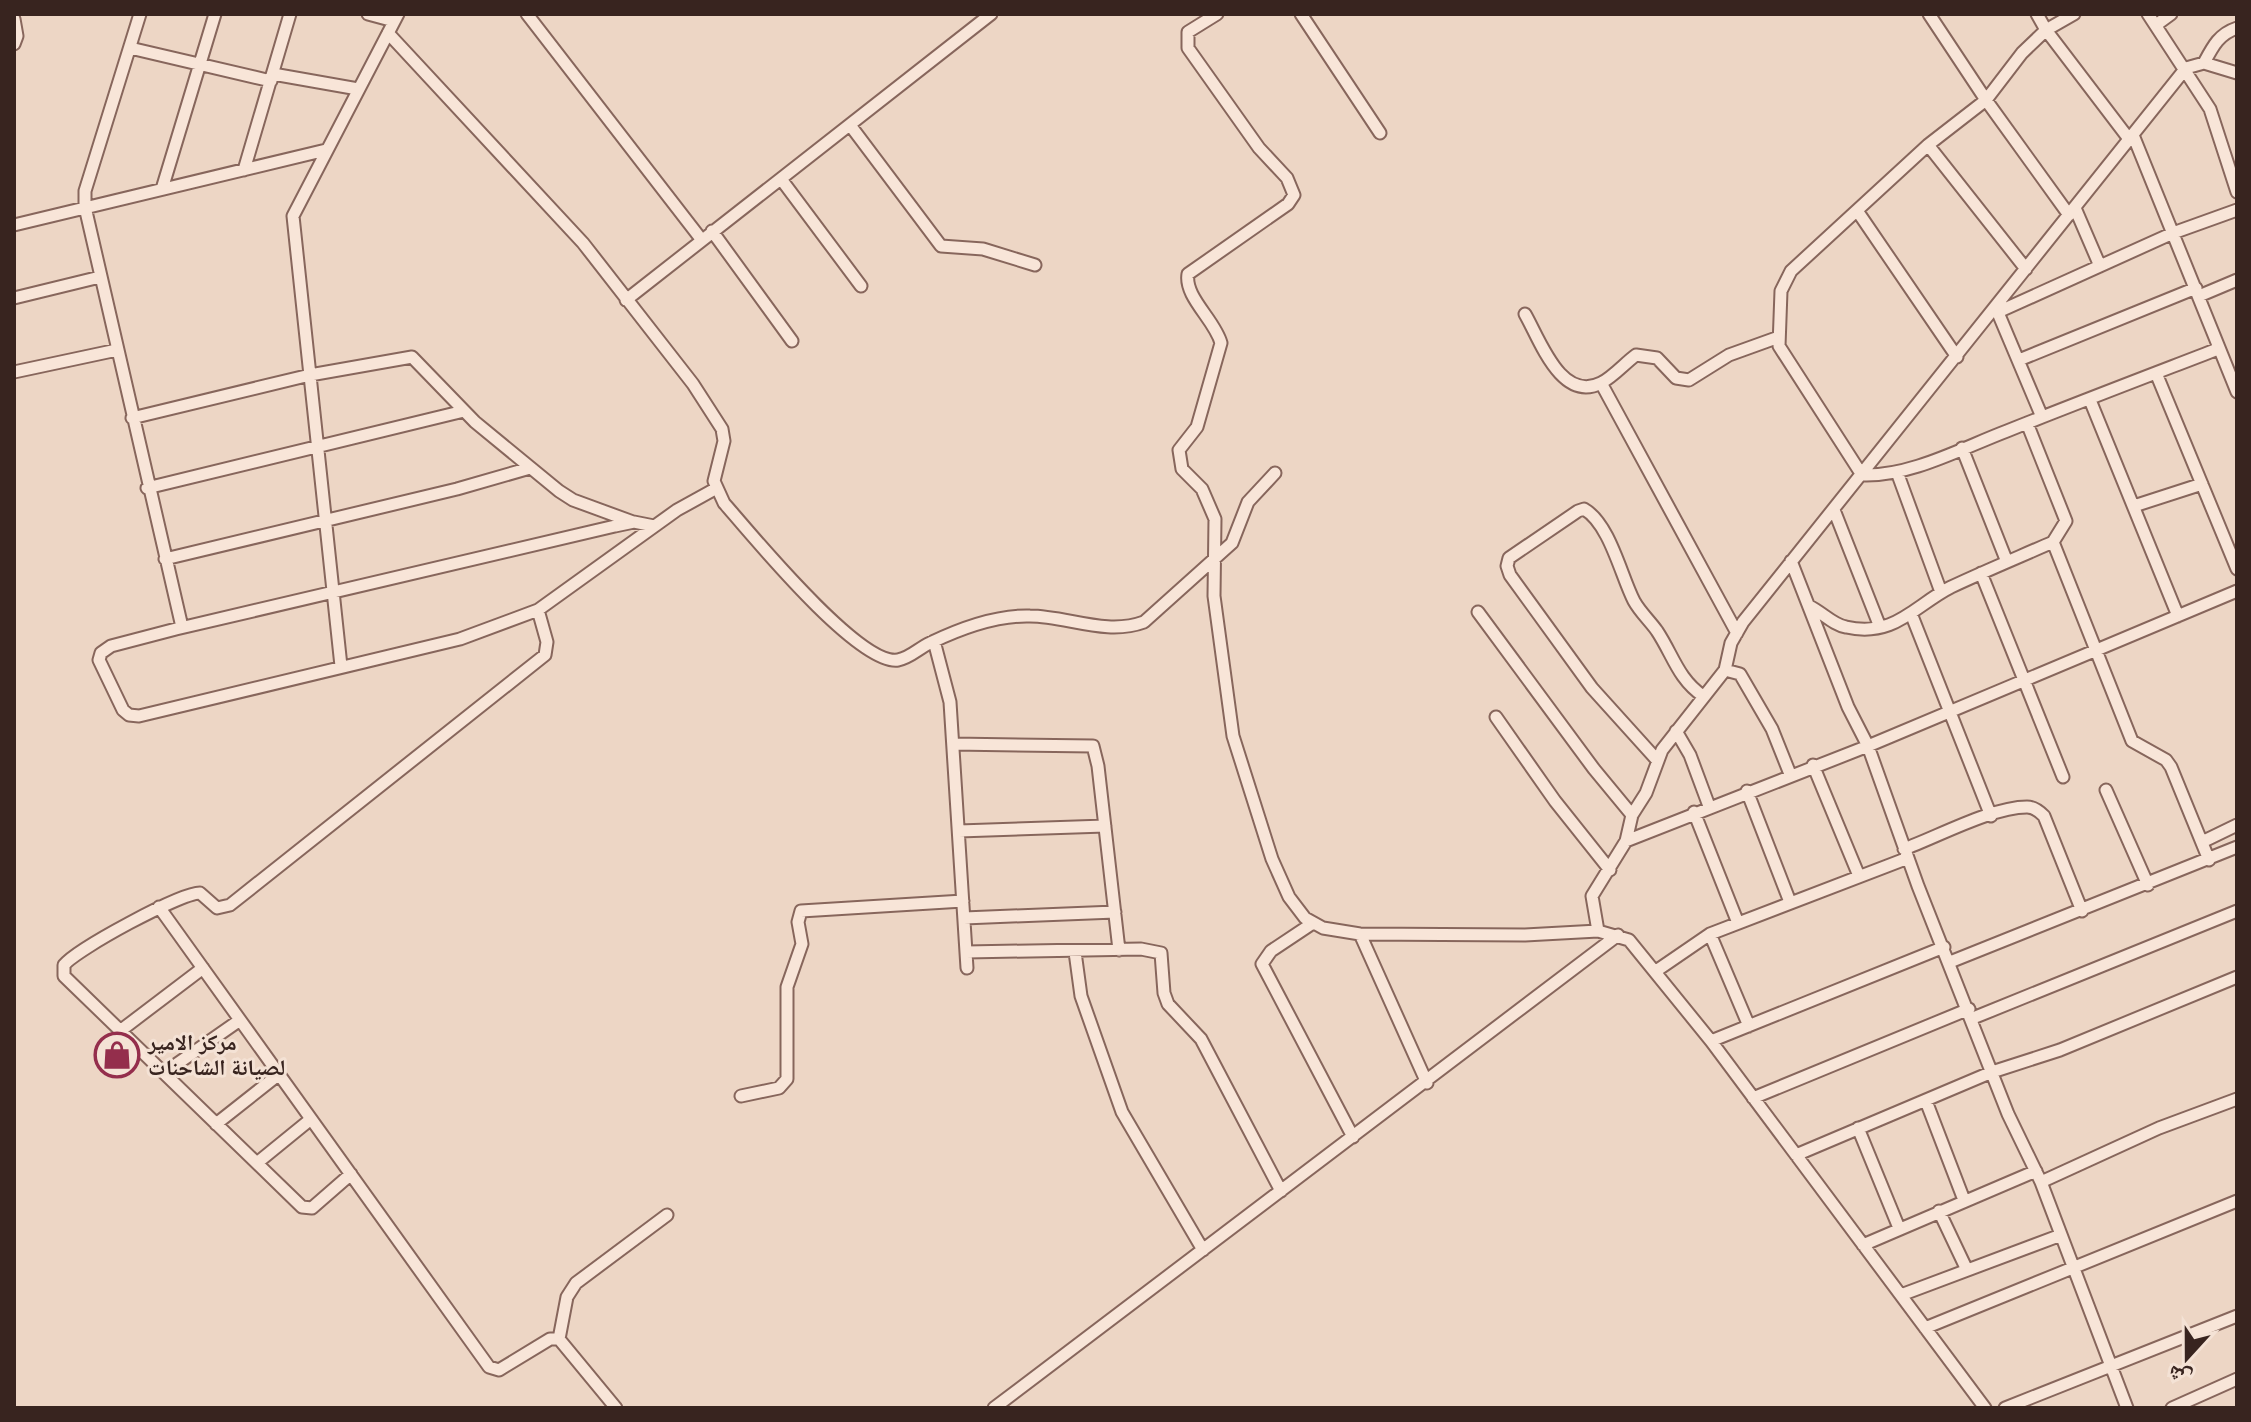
<svg xmlns="http://www.w3.org/2000/svg" width="2251" height="1422" font-family="'Libre Baskerville','Noto Naskh Arabic',serif">
	<style>
		.lines { fill: none; stroke-linecap: round; stroke-linejoin: round }
		.minor-casing { stroke: #87665c; stroke-width: 15 }
		.minor { stroke: #f8e5d8; stroke-width: 11 }
		.labels { text-anchor: middle; dominant-baseline: central; stroke-width: 6; stroke-linejoin: round; paint-order: stroke }
		.poi-label { font-size: 22px; font-weight: bold; fill: #38241f; stroke: #f4e2d5; text-anchor: start }
	</style>
	<rect width="100%" height="100%" fill="#edd6c5"/>
	<g class="lines">
		<g class="minor-casing">
			<path id="minor" d="M140,14l-55,177v16l97,420
				M368,14l26,7
				M527,14l174,225
				M1217,14l-29,18v16l71,100 28,30 7,17 -6,9 -100,70c-4,23 27,46 33,69l-24,84 -18,23 3,19 20,20 13,30 -1,77 19,140 39,123 17,38 16,21 18,10 37,6 165,1 73,-4 31,9 82,101 274,367
				M1301,14l79,119
				M1929,14l57,86 83,115
				M2037,14l9,16 28,-16
				M2148,14l62,95 27,83
				M14,19l3,17 -3,8
				M2156,25l15,-11
				M388,33l195,210 110,141 29,45 2,12 -10,40 10,22c27,31 135,163 174,157 12,-2 21,-12 32,-17 29,-14 67,-28 100,-27 37,0 76,20 114,6l88,-79 16,-41 27,-29
				M130,48l141,33
				M2204,63c9,-17 15,-29 33,-35
				M273,74l85,15
				M850,125l91,121 42,3 52,16
				M2133,135l104,257
				M2129,139l-83,-109 -24,23 -36,47 -58,45 -137,126 -10,20 -2,55 83,129c48,2 100,-27 145,-44 70,-28 141,-55 211,-82
				M1928,145l98,124
				M244,170l46,-156
				M781,179l80,107
				M162,189l53,-175
				M2075,208l25,58
				M1858,212l99,145
				M14,225l312,-75
				M712,231l80,110
				M2199,296l38,-16
				M14,298l86,-21
				M626,300l365,-286
				M1996,308l46,109
				M1998,312l175,-79 64,-23
				M1525,314c15,26 36,89 76,69 12,-6 24,-20 35,-28l21,3 19,20 13,2 40,-25 50,-18
				M2019,360l177,-72
				M14,372l103,-22
				M2156,373l81,196
				M1601,383l136,250
				M2090,400l88,216
				M132,418l178,-43 102,-18 63,65 84,69 14,9 60,22
				M2027,423l39,98 -13,21
				M1962,448l45,114
				M1897,472l44,120
				M147,488l317,-77
				M2134,506l68,-22
				M1834,510l46,117
				M654,526l-20,-4 -19,4 -439,103 -65,17 -10,7 -2,7 24,50 6,5 10,1 321,-77 78,-29 139,-100 38,-21
				M165,559l292,-70 73,-21
				M1791,561l57,146 20,39 50,140 90,228 33,68 86,226
				M1981,573l82,204
				M1809,606c13,6 24,19 37,21 49,11 69,-22 105,-40 34,-16 68,-30 102,-45l79,199 34,19 5,7 38,93
				M1478,612l116,157 38,46
				M1912,616l79,200
				M934,641l16,61 17,266
				M341,666l-48,-450 105,-202
				M1725,670l15,4 32,55 18,45
				M1496,717l59,84 55,69
				M1676,731l14,24 19,51
				M953,744l140,2 5,20 21,184
				M1657,760l-65,-72 -82,-113 -3,-9 2,-8 69,-47 6,-2c26,15 37,67 50,92 6,11 16,20 23,30 16,24 21,48 46,65
				M1813,765l46,111
				M2106,790l42,95
				M1747,791l43,111
				M1694,812l44,111
				M959,831l146,-5
				M1626,841l242,-95 369,-155
				M2202,842l35,-17
				M1904,849c33,-12 88,-42 123,-42 7,0 12,4 17,9l38,95
				M159,907l330,460 10,3 51,-31h9l57,69
				M964,918l151,-6
				M1313,923l-42,28 -9,13 91,173
				M1598,931l-6,-35 34,-55 6,-26 14,-22 16,-43 63,-80 6,-27 12,-21 443,-554 18,-5 33,10
				M1360,934l67,149
				M1710,934l39,92
				M966,952l175,-3 20,4 3,40 4,11 33,35 80,152
				M1075,952l6,44 41,116 81,138
				M1950,962l287,-115
				M1656,971l54,-37 198,-76
				M1973,1018l264,-107
				M120,1031l83,-63
				M1711,1041l233,-94
				M164,1073l76,-53
				M741,1096l38,-8 8,-9v-92l15,-43 -4,-22 3,-11 162,-10
				M1753,1098l216,-89
				M1926,1101l38,99
				M216,1124l62,-49
				M1858,1128l41,100
				M1796,1155l196,-83 68,-22 177,-73
				M257,1163l54,-44
				M351,1174l-39,34 -10,-1 -238,-231v-11c13,-16 116,-72 136,-72l17,15 13,-3 315,-250 2,-13 -9,-32
				M2041,1182l118,-54 78,-29
				M1939,1211l28,59
				M1863,1245l173,-74
				M1901,1295l160,-60
				M1925,1328l312,-127
				M559,1339l8,-42 9,-14 91,-68
				M994,1408l624,-473
				M2005,1408l232,-92
				M2172,1408l65,-29"/>
		</g>
		<use href="#minor" class="minor"/>
	</g>
	<defs>
		<g id="shop-ring" transform="scale(2.3)"><circle r="9.5" fill="#f4e2d5" stroke="#942e4c" stroke-width="1.5"/><path d="M-5-2.5h2.3a2.7 3.5 0 0 1 5.4 0H5L5.5 6h-11ZM-1.5-2.5h3a1.5 2.3 0 0 0-3 0Z" fill="#942e4c"/></g>
	</defs>
	<g fill-rule="evenodd">
		<use href="#shop-ring" x="117" y="1055"/>
	</g>
	<g class="labels">
		<g class="poi-label">
			<text x="148" y="1042">مركز الامير<tspan x="148" dy="25">لصيانة الشاحنات</tspan></text>
		</g>
	</g>
	<rect width="2251" height="1422" fill="none" stroke="#38241f" stroke-width="32"/>
	<g transform="translate(2187 1358) rotate(201)" stroke="#f4e2d5" stroke-width="6" paint-order="stroke">
	<path d="M0-6L14 30L0 20L-14 30Z" fill="#38241f"/>
	<text y="-12" font-size="22" font-weight="bold" text-anchor="middle" fill="#38241f">ش</text>
	</g>
</svg>
